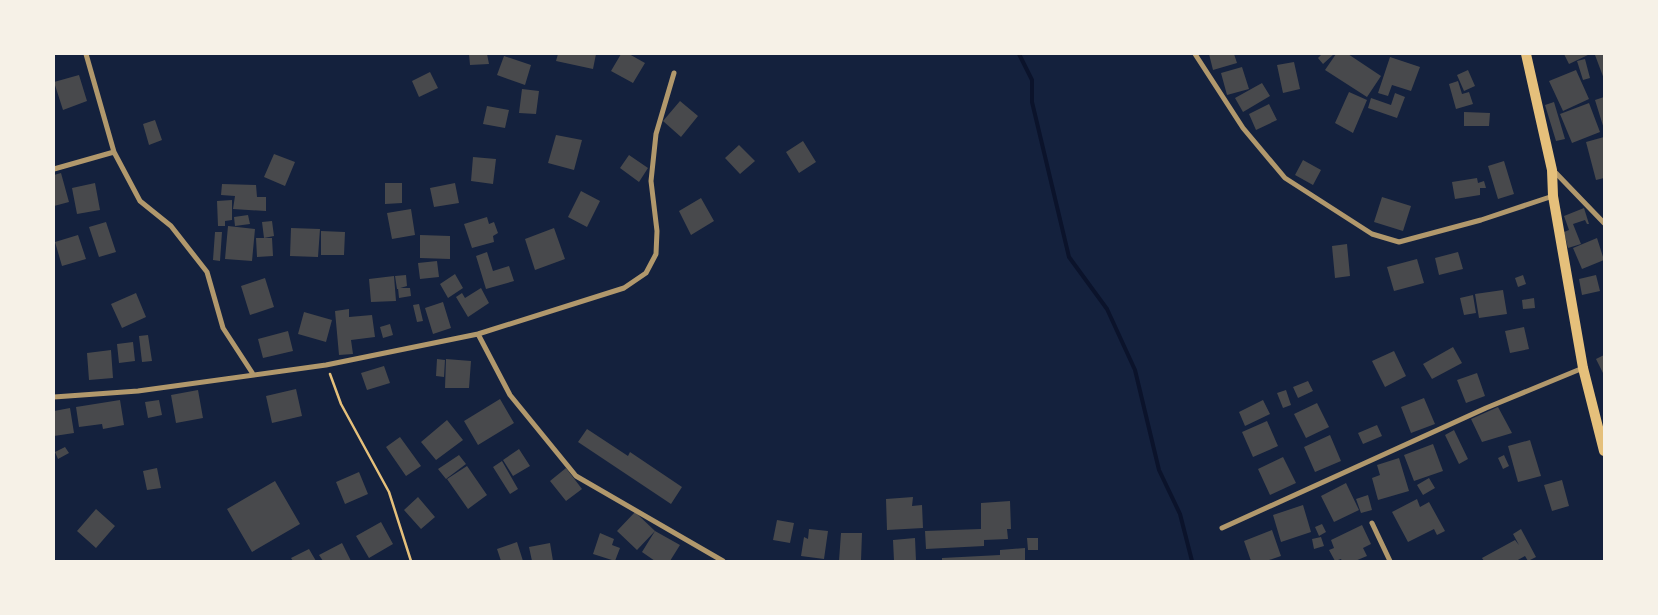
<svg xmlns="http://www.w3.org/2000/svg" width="1658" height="615" font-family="'Fira Sans',sans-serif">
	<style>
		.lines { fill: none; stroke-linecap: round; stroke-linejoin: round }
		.stream { stroke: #0b132b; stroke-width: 4 }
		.building { fill: #48494c }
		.path { stroke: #e5c07b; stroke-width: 2.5 }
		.minor { stroke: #b1986c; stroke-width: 5 }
		.primary { stroke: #e5c07b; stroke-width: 10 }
	</style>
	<rect width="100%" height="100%" fill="#14213d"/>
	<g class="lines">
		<path class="stream" d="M1019,54l13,26v22l37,155 38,52 28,61 24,100 21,44 12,47"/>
	</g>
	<path class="building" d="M469,54h18l2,10 -19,1z
		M558,54h38l-3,15 -37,-8z
		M621,54h8l16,9 -12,20 -22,-12z
		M1209,54h25l3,9 -24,7z
		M1322,54h12l-11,10 -5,-6z
		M1336,54h12l33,22 -14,21 -42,-27z
		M1564,54h26l-21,10z
		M1599,54h5v25l-9,-24z
		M504,56l27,9 -6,20 -28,-10z
		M1390,57l30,10 -9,24 -19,-6 -4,11 -10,-3z
		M1585,59l5,19 -7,2 -6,-19z
		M1294,62l6,27 -17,4 -6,-28z
		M1242,67l7,22 -22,6 -6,-22z
		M1468,70l7,16 -11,5 -7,-16z
		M1576,70l13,29 -26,12 -14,-30z
		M430,72l8,16 -19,9 -7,-16z
		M79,75l8,26 -24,9 -9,-28z
		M1458,81l4,13 7,-2 4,12 -17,5 -7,-25z
		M1262,83l8,13 -27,16 -8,-14z
		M522,89l17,2 -3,23 -17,-1z
		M1349,92l18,8 -14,33 -18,-10z
		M1395,93l10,4 -8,21 -29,-10 3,-10 20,7z
		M1604,97v32l-9,-29z
		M680,101l18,15 -17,21 -18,-16z
		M1554,102l11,37 -9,2 -11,-36z
		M1589,103l11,29 -28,11 -12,-29z
		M1269,104l8,16 -21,10 -7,-16z
		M487,106l22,4 -4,18 -22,-4z
		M1464,112l26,1 -1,13h-25z
		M155,120l7,20 -13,5 -6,-21z
		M556,135l26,5 -8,30 -26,-7z
		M1604,137v41l-8,2 -10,-38z
		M803,141l13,21 -17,11 -13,-21z
		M739,145l16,16 -15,13 -15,-16z
		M274,154l21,8 -10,24 -21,-9z
		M629,155l19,13 -9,14 -19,-14z
		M473,157l23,2 -3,25 -22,-3z
		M1303,160l18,10 -8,15 -18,-10z
		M1504,161l10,33 -16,5 -10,-33z
		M61,173l8,29 -15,4v-31z
		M1477,178l1,5 6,-2 2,7h-6v7l-25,4 -3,-17z
		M95,183l5,27 -23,4 -5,-26z
		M385,183h17v20l-17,1z
		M455,183l4,20 -25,4 -4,-19z
		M222,184l34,1 1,12h9v14l-33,-2 2,-13 -14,-1z
		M581,191l19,10 -13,26 -19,-10z
		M1382,197l29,9 -8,25 -29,-9z
		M701,198l13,23 -23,14 -12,-24z
		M232,200v20l-7,1v5h-7l-1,-25z
		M1584,208l5,16h-2l-2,-4 -12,4 8,20 -13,4 -4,-16 5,-2 -5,-14z
		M411,209l4,26 -23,4 -5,-26z
		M248,215l2,9 -15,2 -1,-9z
		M487,217l2,7 5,-2 4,11 -5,3 1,6 -22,6 -8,-24z
		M272,221l2,15 -10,2 -2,-16z
		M106,222l10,30 -17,5 -10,-30z
		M228,226l27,3 -3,32 -27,-2z
		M291,228l29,1 -2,28 -28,-1z
		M554,228l11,31 -30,11 -10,-31z
		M321,231l24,1 -1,23h-23z
		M215,232h7l-2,29 -7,-1z
		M78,235l8,24 -24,7 -7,-24z
		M420,235l30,1v23l-30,-1z
		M256,238h16l1,18 -16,1z
		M1597,238l7,22 -22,9 -9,-21z
		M1347,244l3,32 -15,2 -3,-32z
		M487,252l6,19 16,-5 5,15 -28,8 -10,-33z
		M1458,252l5,17 -24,6 -4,-17z
		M1417,259l7,24 -30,8 -7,-24z
		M437,261l2,16 -19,2 -2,-16z
		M455,274l8,14 -15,10 -8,-14z
		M406,275l1,11 -10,3 -2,-13z
		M1523,275l3,9 -8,3 -3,-9z
		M1596,275l4,16 -18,4 -3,-16z
		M394,276l2,25 -25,1 -2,-23z
		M265,278l9,29 -24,8 -9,-29z
		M398,288h12l1,8 -12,2z
		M481,288l8,15 -21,14 -12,-20 6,-4 3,5z
		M1503,290l4,24 -28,4 -4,-24z
		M136,293l10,24 -24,11 -11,-24z
		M1473,295l3,18 -12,2 -4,-17z
		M1534,298l1,10 -12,1 -1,-9z
		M443,302l8,26 -18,6 -8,-26z
		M419,304l4,17 -6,1 -4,-17z
		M349,309v8l23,-2 3,22 -24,3 2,14 -14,1 -4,-44z
		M304,312l28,8 -6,22 -28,-8z
		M390,324l3,11 -10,3 -3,-11z
		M1524,327l5,22 -19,4 -5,-22z
		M288,331l5,20 -30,7 -5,-19z
		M148,335l4,26 -10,1 -3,-26z
		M133,342l2,19 -16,2 -2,-19z
		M1453,347l9,16 -30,16 -9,-15z
		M111,350l2,28 -24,2 -2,-27z
		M1394,351l12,25 -21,11 -13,-26z
		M1604,355v20l-8,-16z
		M437,359l8,1 -1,17 -8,-1z
		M446,359l25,2 -2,27h-24z
		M384,366l6,17 -23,7 -6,-17z
		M1477,373l8,23 -19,7 -9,-23z
		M1308,381l5,10 -15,7 -5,-11z
		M296,389l6,27 -30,7 -6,-27z
		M198,390l5,28 -27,5 -5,-28z
		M1286,390l5,15 -8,3 -6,-15z
		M1424,398l11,26 -24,9 -10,-26z
		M500,399l14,24 -36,22 -14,-24z
		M120,400l4,25 -21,4 -1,-5 -23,3 -3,-20z
		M159,400l3,15 -14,3 -3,-16z
		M1263,400l7,14 -25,12 -6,-14z
		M1317,403l12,24 -23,11 -12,-24z
		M1498,407l14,26 -30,9 -11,-23z
		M70,408l4,25 -20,3v-25z
		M447,420l16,20 -27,20 -15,-18z
		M1267,421l11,25 -25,11 -11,-25z
		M1377,425l5,11 -19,8 -5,-11z
		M587,429l41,27 2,-4 52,35 -11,17 -93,-62z
		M1454,430l14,29 -9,5 -14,-29z
		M1330,435l11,26 -26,11 -11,-25z
		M400,437l21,29 -15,10 -20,-29z
		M1530,440l11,36 -23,6 -10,-36z
		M1433,444l10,27 -29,10 -10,-26z
		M65,447l4,6 -11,6 -3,-7z
		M519,449l11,17 -17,10 -10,-16z
		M459,455l7,9 -20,15 -8,-10z
		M1504,455l5,11 -6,3 -5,-11z
		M1283,457l13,26 -26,12 -12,-26z
		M1399,458l10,33 -31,9 -6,-22 8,-3 -3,-10z
		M502,461l16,28 -8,5 -17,-27z
		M467,466l20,29 -19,14 -21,-30z
		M157,468l4,20 -14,2 -4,-19z
		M566,468l16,21 -16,12 -16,-20z
		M359,472l9,22 -23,10 -9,-22z
		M1429,478l6,10 -12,7 -6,-10z
		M1562,480l7,26 -17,5 -8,-26z
		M275,481l25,43 -48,28 -25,-43z
		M1346,483l13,27 -25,12 -13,-26z
		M1368,495l4,15 -11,3 -5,-14z
		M418,497l17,20 -14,12 -17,-19z
		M913,497l-1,9 10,-1 1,23 -36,2 -1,-31z
		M1417,499l3,8 9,-5 16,29 -8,4 -3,-6 -26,13 -16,-30z
		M1010,501l1,28h-4l1,10 -24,1v6l-58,3 -1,-18 56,-2v-26z
		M1303,505l8,27 -30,10 -8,-27z
		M96,509l19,17 -19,22 -19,-17z
		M635,512l20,19 25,14 -10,16h-15l-13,-9 13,-21 -18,19 -20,-19z
		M777,520l17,3 -4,20 -17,-3z
		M381,522l12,22 -24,14 -13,-22z
		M1322,524l4,8 -7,4 -4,-9z
		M1362,525l9,19 -8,4 4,8 -12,5h-13l-1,-2 -6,2 -6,-11 5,-2 -3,-8z
		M809,529l19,2 -4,28 -23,-3 3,-19 4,2z
		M1521,529l15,28 -8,4 -3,-5 -9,5h-32l-2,-3 33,-18 4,5 -6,-11z
		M1272,530l9,26 -15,5h-15l-7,-20z
		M600,533l14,6 -2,6 8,3 -5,13 -22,-7z
		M841,533h21l-1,28h-22z
		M1321,537l3,9 -10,3 -2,-10z
		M915,538l1,23h-22l-1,-21z
		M1027,538h11v12h-10z
		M517,542l6,19h-22l-4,-12z
		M342,543l9,18h-28l-4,-6z
		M550,543l3,18h-21l-3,-14z
		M1025,548v13h-83v-3l58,-3v-5z
		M309,549l7,12h-23l-2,-3z"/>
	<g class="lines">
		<path class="path" d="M330,374l11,30 48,88 22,69"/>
		<path class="minor" d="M86,54l28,98 26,49 31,25 36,46 16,56 30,46
			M1195,54l48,74 42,50 87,56 27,8 82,-22 72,-24
			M54,169l60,-17
			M1553,170l51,53
			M478,334l32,61 66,81 147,85
			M54,397l84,-6 188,-26 152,-31 146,-46 22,-15 10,-19 1,-23 -6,-50 5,-47 18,-61
			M1372,523l18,38
			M1222,528l264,-120 97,-40"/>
		<path class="primary" d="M1526,54l26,116 1,26 30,172 21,83"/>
	</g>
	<rect width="1658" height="615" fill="none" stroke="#f6f1e7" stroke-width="110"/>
</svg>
